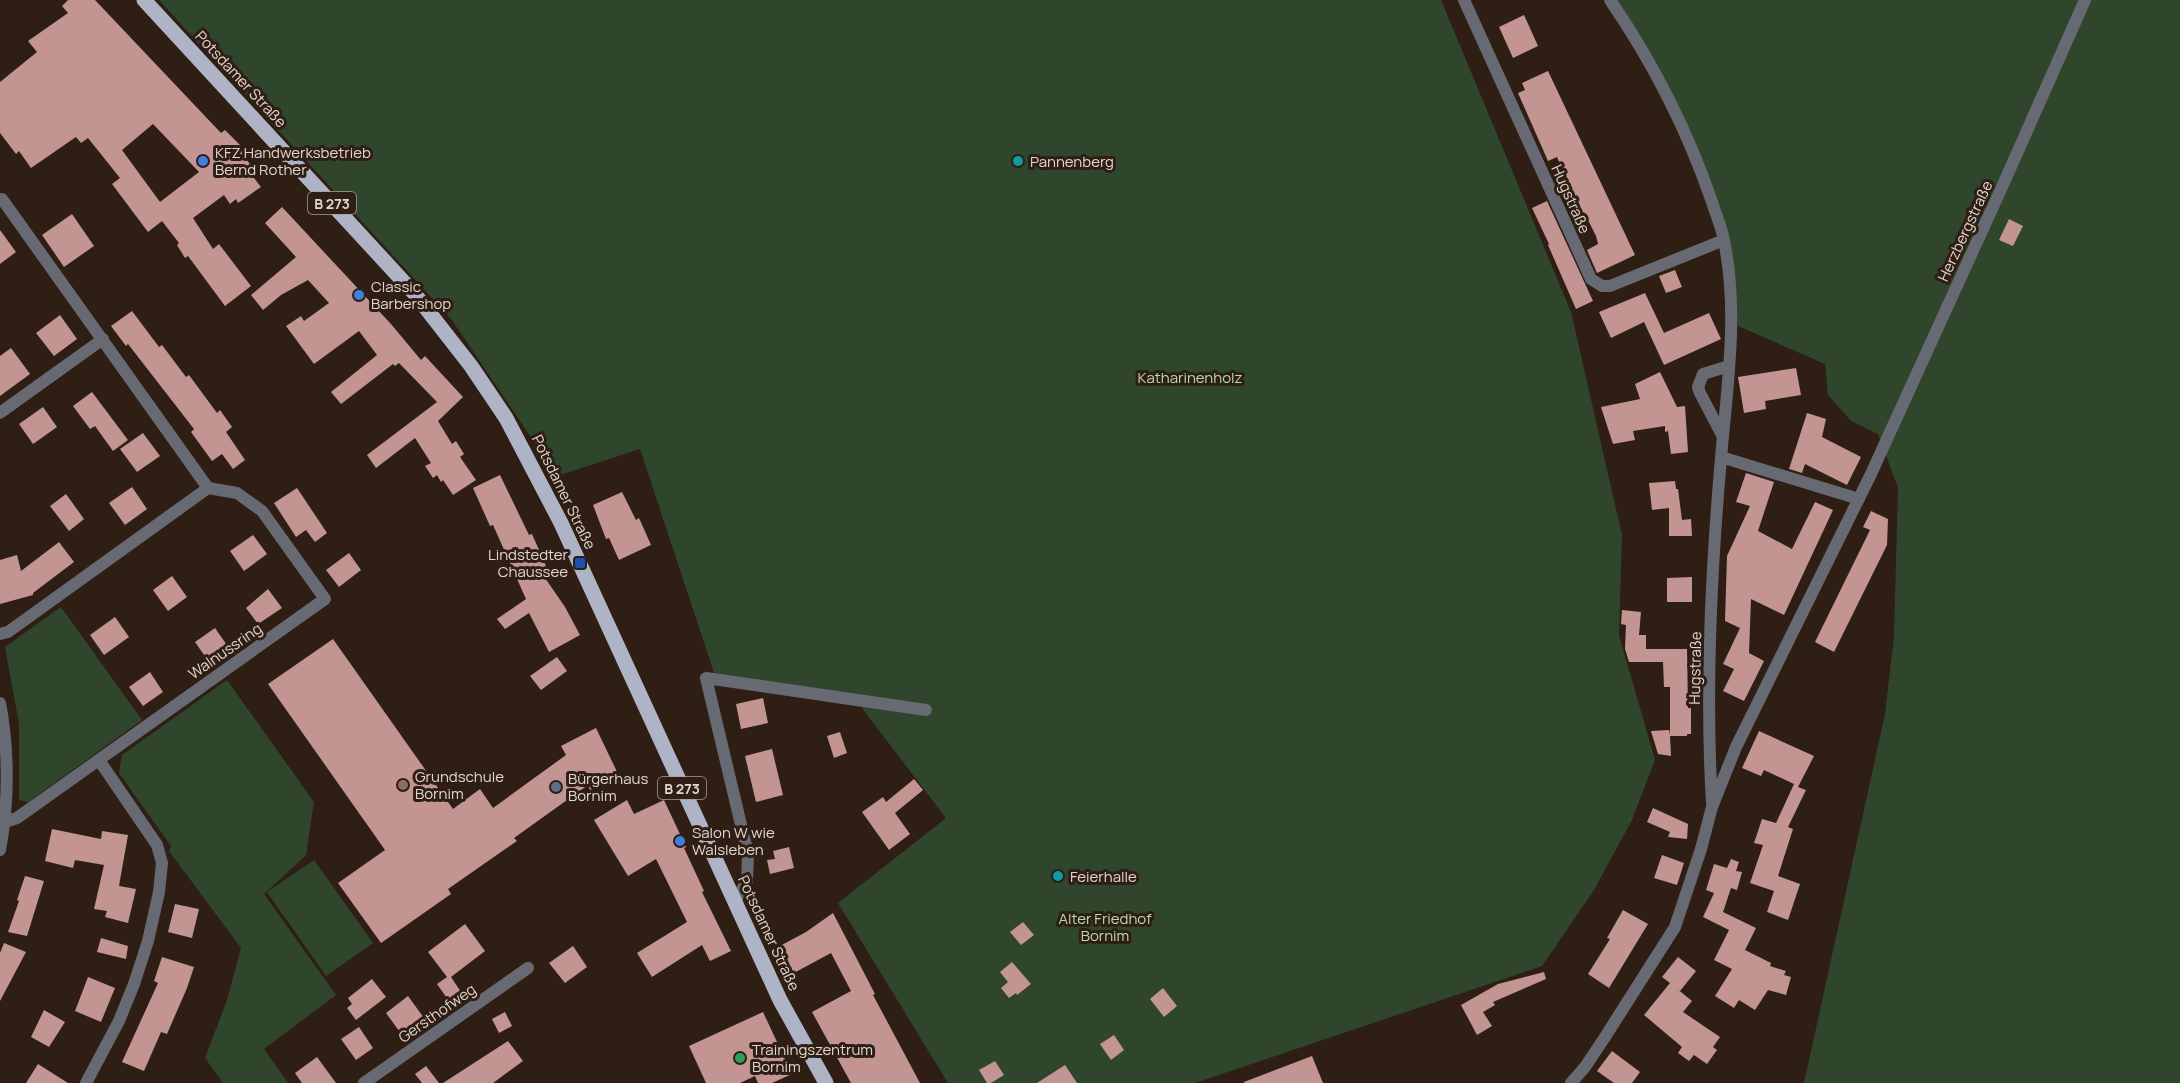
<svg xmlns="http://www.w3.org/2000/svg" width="2180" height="1083" font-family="Manrope,sans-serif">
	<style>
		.green { fill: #30462c }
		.building { fill: #c39592; fill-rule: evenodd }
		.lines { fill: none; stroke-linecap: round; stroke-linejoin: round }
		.street { stroke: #686a73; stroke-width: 12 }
		.primary { stroke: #afb3c6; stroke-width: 15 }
		.shop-dot { fill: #3f7fe0; stroke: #2f1e14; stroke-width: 2 }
		.culture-dot { fill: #0f9aa8; stroke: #2f1e14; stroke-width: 2 }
		.transit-dot { fill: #1a4fb4; stroke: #2f1e14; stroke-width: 2 }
		.education-dot { fill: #8d6e63; stroke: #2f1e14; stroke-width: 2 }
		.service-dot { fill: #5c6f8a; stroke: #2f1e14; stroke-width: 2 }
		.leisure-dot { fill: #2e9e5b; stroke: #2f1e14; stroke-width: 2 }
		.labels { text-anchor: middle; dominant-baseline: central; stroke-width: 6; stroke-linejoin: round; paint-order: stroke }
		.shield { fill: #2f1e14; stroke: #ac9e96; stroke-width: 1.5 }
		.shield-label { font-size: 14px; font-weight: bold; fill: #e1d5ce }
		.street-label { font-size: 15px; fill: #e1d5ce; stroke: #2f1e14 }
		.poi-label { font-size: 15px; fill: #e1d5ce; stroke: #2f1e14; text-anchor: start }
		.park-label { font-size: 15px; fill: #b2dfaa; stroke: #2f1e14 }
	</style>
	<rect width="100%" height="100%" fill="#2f1e14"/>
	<path class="green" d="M159,0h1282l130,312 51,223 -3,100 36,125 -23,60 -38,70 -52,76 -347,117h-247l-110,-180 108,-85 -85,-111 -143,-22 -78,-236 -83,27 -105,-156z
		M1610,0h570v1083h-376l81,-369 9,-78 4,-148 -20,-54 -27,-13 -23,-26 -3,-31 -87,-38 -14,-86 -25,-76z
		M61,607l81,113 -114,82 -9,-2v-76l-14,-77z
		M227,680l87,122 -8,53 -42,39 72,101 -72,54 24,34h-65l-18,-25 22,-58 14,-52 -72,-97 2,-5 -52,-73 3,-18z
		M314,860l59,83 -47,33 -59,-84z"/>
	<path class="building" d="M68,0h27l126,133 4,-3 25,25 -4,4 12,16 -4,3 7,9 -23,16 -2,-4 -6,5 -6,-9 -31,23 20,31 6,-5 32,42 -26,20 -37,-50 -3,2 -8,-13 2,-2 -17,-22 -14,11 -36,-48 8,-6 -32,-40 -7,5 -5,-6 -45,31 -12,-17 -3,3 -16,-21v-51l37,-30 -9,-11 40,-28 -6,-7zM153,124l46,48 -39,30 -38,-52z
		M1524,15l14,31 -25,12 -14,-31z
		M1548,71l87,184 -38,18 -10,-23 11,-6 -2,-8 -12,-24 -12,6 -12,-31 8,-5 -11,-25 -9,4 -30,-68 7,-3 -3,-7z
		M1547,201l46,100 -17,8 -28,-64 1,-1 -17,-36z
		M282,207l109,117 30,36 4,-4 38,41 -25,24 14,23 4,-3 8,13 -4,3 16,23 -23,15 -10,-15 -2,2 -4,-7 -4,3 -8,-12 6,-3 -16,-25 -39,30 -9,-13 70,-53 -38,-39 -4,3 -2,-2 -52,40 -10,-12 46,-37 -18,-24 -45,33 -28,-38 15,-10 3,5 25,-18 -21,-23 -27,15 -18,15 -12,-15 45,-38 -31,-34z
		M72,214l22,32 -30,21 -22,-32z
		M2009,219l14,7 -10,20 -14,-6z
		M0,230l16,22 -16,12z
		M1675,270l7,17 -16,6 -7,-17z
		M1645,293l19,40 45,-20 12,26 -57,26 -20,-43 -33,16 -12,-26z
		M132,311l27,36 3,-2 24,32 3,-2 28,38 3,-3 12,17 -6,5 19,28 -12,9 -11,-15 -10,7 -21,-29 3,-3 -66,-85 -2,2 -15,-20z
		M60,315l17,24 -23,17 -18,-23z
		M11,348l19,26 -30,22v-40z
		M1796,368l5,27 -36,6 1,8 -22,4 -6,-36z
		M1660,372l17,35 8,-1 3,46 -17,2 -3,-23 -3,1v-6l-32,5 2,9 -22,4 -12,-37 39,-8 -5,-15z
		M92,392l36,48 -15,11 -18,-25 -5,3 -17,-23z
		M43,407l14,20 -24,17 -14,-20z
		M1807,413l19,6 -4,18 39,20 -14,28 -42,-21 -3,9 -13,-4z
		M143,433l17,23 -23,16 -17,-23z
		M1746,473l28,9 -16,49 34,18 23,-47 18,8 -49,105 -33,-16 -2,54 15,8 -20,40 -21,-10 11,-22 -11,-5 17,-36 -15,-7 2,-65 23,-50 -14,-4z
		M500,475l29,60 3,-1 17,39 -6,2 22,32 15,28 -31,17 -20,-39 -24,16 -8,-10 29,-20 -33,-74 -3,1 -17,-38z
		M1675,481l1,8h2l4,31 9,-1 1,17h-23v-28l-17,2 -3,-27z
		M132,487l15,22 -22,16 -16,-22z
		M297,488l30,45 -12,9 -9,-12 -10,7 -22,-34z
		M622,492l14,28 3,-2 12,27 -32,15 -10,-22 -3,1 -13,-34z
		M66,494l18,25 -15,12 -19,-25z
		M1871,511l17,8 -1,26 -53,107 -19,-10 55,-112 -7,-3z
		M253,535l14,19 -23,17 -14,-20z
		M59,542l15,20 -41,31v2l-33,9v-44l17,-5 4,16z
		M349,553l12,17 -22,17 -13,-17z
		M172,576l15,21 -19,14 -15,-21z
		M1692,577v25h-25v-24z
		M268,589l14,19 -24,16 -12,-16z
		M1622,610l19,2 -2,23h7v14h41l1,59h3v26h-4v2h-17l1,20 -13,-2 -7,-23 18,-1 1,5v-48h-6l-1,-25h-34l-4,-13 1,-24 -5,-1z
		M115,617l14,20 -25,18 -14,-20z
		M215,628l14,20 -20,14 -14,-20z
		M333,639l120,170 27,-20 13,19 73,-53 -5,-9 35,-18 23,48 -29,14 -2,-5 -74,53 3,3 -69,48 3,5 -70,49 -43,-60 47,-33 -117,-166z
		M557,657l10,14 -26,19 -11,-14z
		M150,672l13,20 -20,14 -14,-19z
		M763,698l5,25 -27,6 -5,-25z
		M1759,731l55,25 -16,31 8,3 -18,37 5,2 -15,47 22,8 -12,36 -21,-8 7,-21 -24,-8 13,-38 -9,-2 8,-24 14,4 18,-39 -30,-14 -3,6 -19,-8z
		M840,732l7,21 -13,5 -7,-22z
		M772,749l11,46 -27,7 -11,-46z
		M914,779l9,11 -28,23 15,21 -21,16 -27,-38 21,-15 3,5z
		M627,800l7,14 30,-14 22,47 -2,1 20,43 -2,1 29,59 -21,10 -8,-16 -50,32 -15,-24 50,-31 -31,-63 -28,17 -34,-56z
		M1653,808l35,16 -1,15 -19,-2 2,-5 -23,-10z
		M52,829l49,10 1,-8 26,4 -9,51 17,3 -8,34 -23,-6 2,-6 -13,-2 10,-44 -29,-5 -2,8 -28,-7z
		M789,847l5,21 -24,6 -3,-14 8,-1 -2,-8z
		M1662,855l22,8 -7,22 -23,-7z
		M1731,859l8,3 -3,9 6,1 -5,18 -6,-2 -8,24 33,16 -11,22 26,13 -1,3 16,5 -2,4 7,2 -5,18 -18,-5 -13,20 -16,-10 -5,8 -19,-12 17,-27 -18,-9 15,-30 -26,-13 11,-24 -8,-3 8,-26 13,4z
		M25,876l19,5 -17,55 -19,-4 11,-31 -2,-1z
		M175,904l24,5 -7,29 -24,-6z
		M1623,910l25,14 -39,64 -21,-14 22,-35 -3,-1z
		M833,913l42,81 -2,1 47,88h-69l-39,-71 39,-21 -20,-38 -39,21 -14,-27 28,-15z
		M1023,922l11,13 -13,10 -11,-13z
		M465,924l20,27 -34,26 10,15 -12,9 -12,-17 10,-7 -19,-25z
		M101,938l27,8 -2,13 -29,-7z
		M4,943l22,9 -26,49v-48z
		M573,946l14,21 -22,16 -16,-20z
		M162,957l32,10 -7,21 -20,46 -6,-2 -17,39 -22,-9 36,-79 -4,-2z
		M1678,957l18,14 -16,20 -4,-3 16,13 -9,11 37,25 -7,10 4,3 -10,14 -13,-9 -5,6 -11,-8 4,-6 -38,-32 26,-32 -8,-6z
		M1012,962l19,22 -14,11 -1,-2 -7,5 -8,-10 7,-6 -8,-10z
		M1544,972l2,7 -53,23 2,3 -12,7 9,14 -15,9 -16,-30 37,-21z
		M88,977l27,11 -14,34 -26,-11z
		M372,979l14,18 -30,23 -9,-12 5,-4 -4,-6z
		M1163,988l14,18 -13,11 -14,-18z
		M408,996l16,22 -22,17 -16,-22z
		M44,1010l21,12 -16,25 -18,-10z
		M505,1012l7,14 -13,7 -7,-14z
		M763,1012l29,62 -20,9h-14l-3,-7 -15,7h-34l-17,-37z
		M359,1027l14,21 -17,12 -15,-21z
		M1114,1035l10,15 -13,10 -11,-16z
		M508,1041l15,20 -30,22h-50z
		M1612,1051l28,21 -8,11h-18l-17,-12z
		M1312,1056l11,27h-79v-1z
		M317,1057l19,26h-34l-7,-10z
		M995,1061l9,14 -13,8h-4l-8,-13z
		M38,1064l30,19h-42z
		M1065,1065l12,18h-40z
		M426,1066l13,17h-17l-7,-9z"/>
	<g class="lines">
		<path class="street" d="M1464,0l127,279 11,7h8l114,-46
			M1610,0c42,61 78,132 102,202 4,13 10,26 12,39 15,71 3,146 -3,217 -10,114 -16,231 -9,345
			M0,201l2,-2 206,289
			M0,413l103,-74
			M1722,435l-22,-42 -2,-6 5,-13 26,-8
			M1721,457l138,42
			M0,634l8,-2 200,-144 29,5 25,18 63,88 -308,219 -12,4
			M0,703c9,47 9,100 0,147
			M734,903l13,-22 1,-27 -42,-176 220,32
			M86,1083l33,-62 15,-37 14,-43 11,-49 3,-29 -5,-18 -58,-85
			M364,1083l164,-115
			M1571,1083l14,-16 20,-30 70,-110 26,-78 11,-42 24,-60 135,-273 131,-287 83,-187"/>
		<path class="primary" d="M144,0l270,293 57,73 35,52 55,105 219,477 46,83"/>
	</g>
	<g class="shop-dot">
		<circle cx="203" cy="161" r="6"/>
		<circle cx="359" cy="295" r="6"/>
		<circle cx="680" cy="841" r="6"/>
	</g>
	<g class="culture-dot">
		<circle cx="1018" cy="161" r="6"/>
		<circle cx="1058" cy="876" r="6"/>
	</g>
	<rect class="transit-dot" x="574" y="557" width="12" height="12" rx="3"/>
	<circle class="education-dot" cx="403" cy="785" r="6"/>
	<circle class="service-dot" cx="556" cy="787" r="6"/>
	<circle class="leisure-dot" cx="740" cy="1058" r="6"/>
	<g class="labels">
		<g class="shield">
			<rect x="308" y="192" width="48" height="22" rx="4.5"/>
			<rect x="658" y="777" width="48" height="22" rx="4.5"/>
		</g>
		<g class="shield-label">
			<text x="332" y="203">B 273</text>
			<text x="682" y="788">B 273</text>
		</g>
		<g class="street-label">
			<text transform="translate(241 79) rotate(47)">Potsdamer Straße</text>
			<text transform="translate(1571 199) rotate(66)">Hugstraße</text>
			<text transform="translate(1965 231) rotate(-65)">Herzbergstraße</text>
			<text transform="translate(564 492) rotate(64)">Potsdamer Straße</text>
			<text transform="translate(225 651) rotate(-35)">Walnussring</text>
			<text transform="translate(1695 668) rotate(-89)">Hugstraße</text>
			<text transform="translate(769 933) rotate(65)">Potsdamer Straße</text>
			<text transform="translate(437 1013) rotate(-35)">Gersthofweg</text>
		</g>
		<g class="poi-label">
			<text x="215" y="152">KFZ Handwerksbetrieb<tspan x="215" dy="17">Bernd Rother</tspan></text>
			<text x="1030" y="161">Pannenberg</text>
			<text x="371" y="286">Classic<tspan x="371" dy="17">Barbershop</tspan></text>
			<text x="568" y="554" text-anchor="end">Lindstedter<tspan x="568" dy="17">Chaussee</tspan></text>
			<text x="415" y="776">Grundschule<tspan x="415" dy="17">Bornim</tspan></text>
			<text x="568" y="778">Bürgerhaus<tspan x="568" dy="17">Bornim</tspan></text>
			<text x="692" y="832">Salon W wie<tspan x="692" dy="17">Walsleben</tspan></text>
			<text x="1070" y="876">Feierhalle</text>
			<text x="752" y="1049">Trainingszentrum<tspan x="752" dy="17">Bornim</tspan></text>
		</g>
		<g class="park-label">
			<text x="1190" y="377">Katharinenholz</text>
			<text x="1105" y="918">Alter Friedhof<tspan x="1105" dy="17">Bornim</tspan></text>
		</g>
	</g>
</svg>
